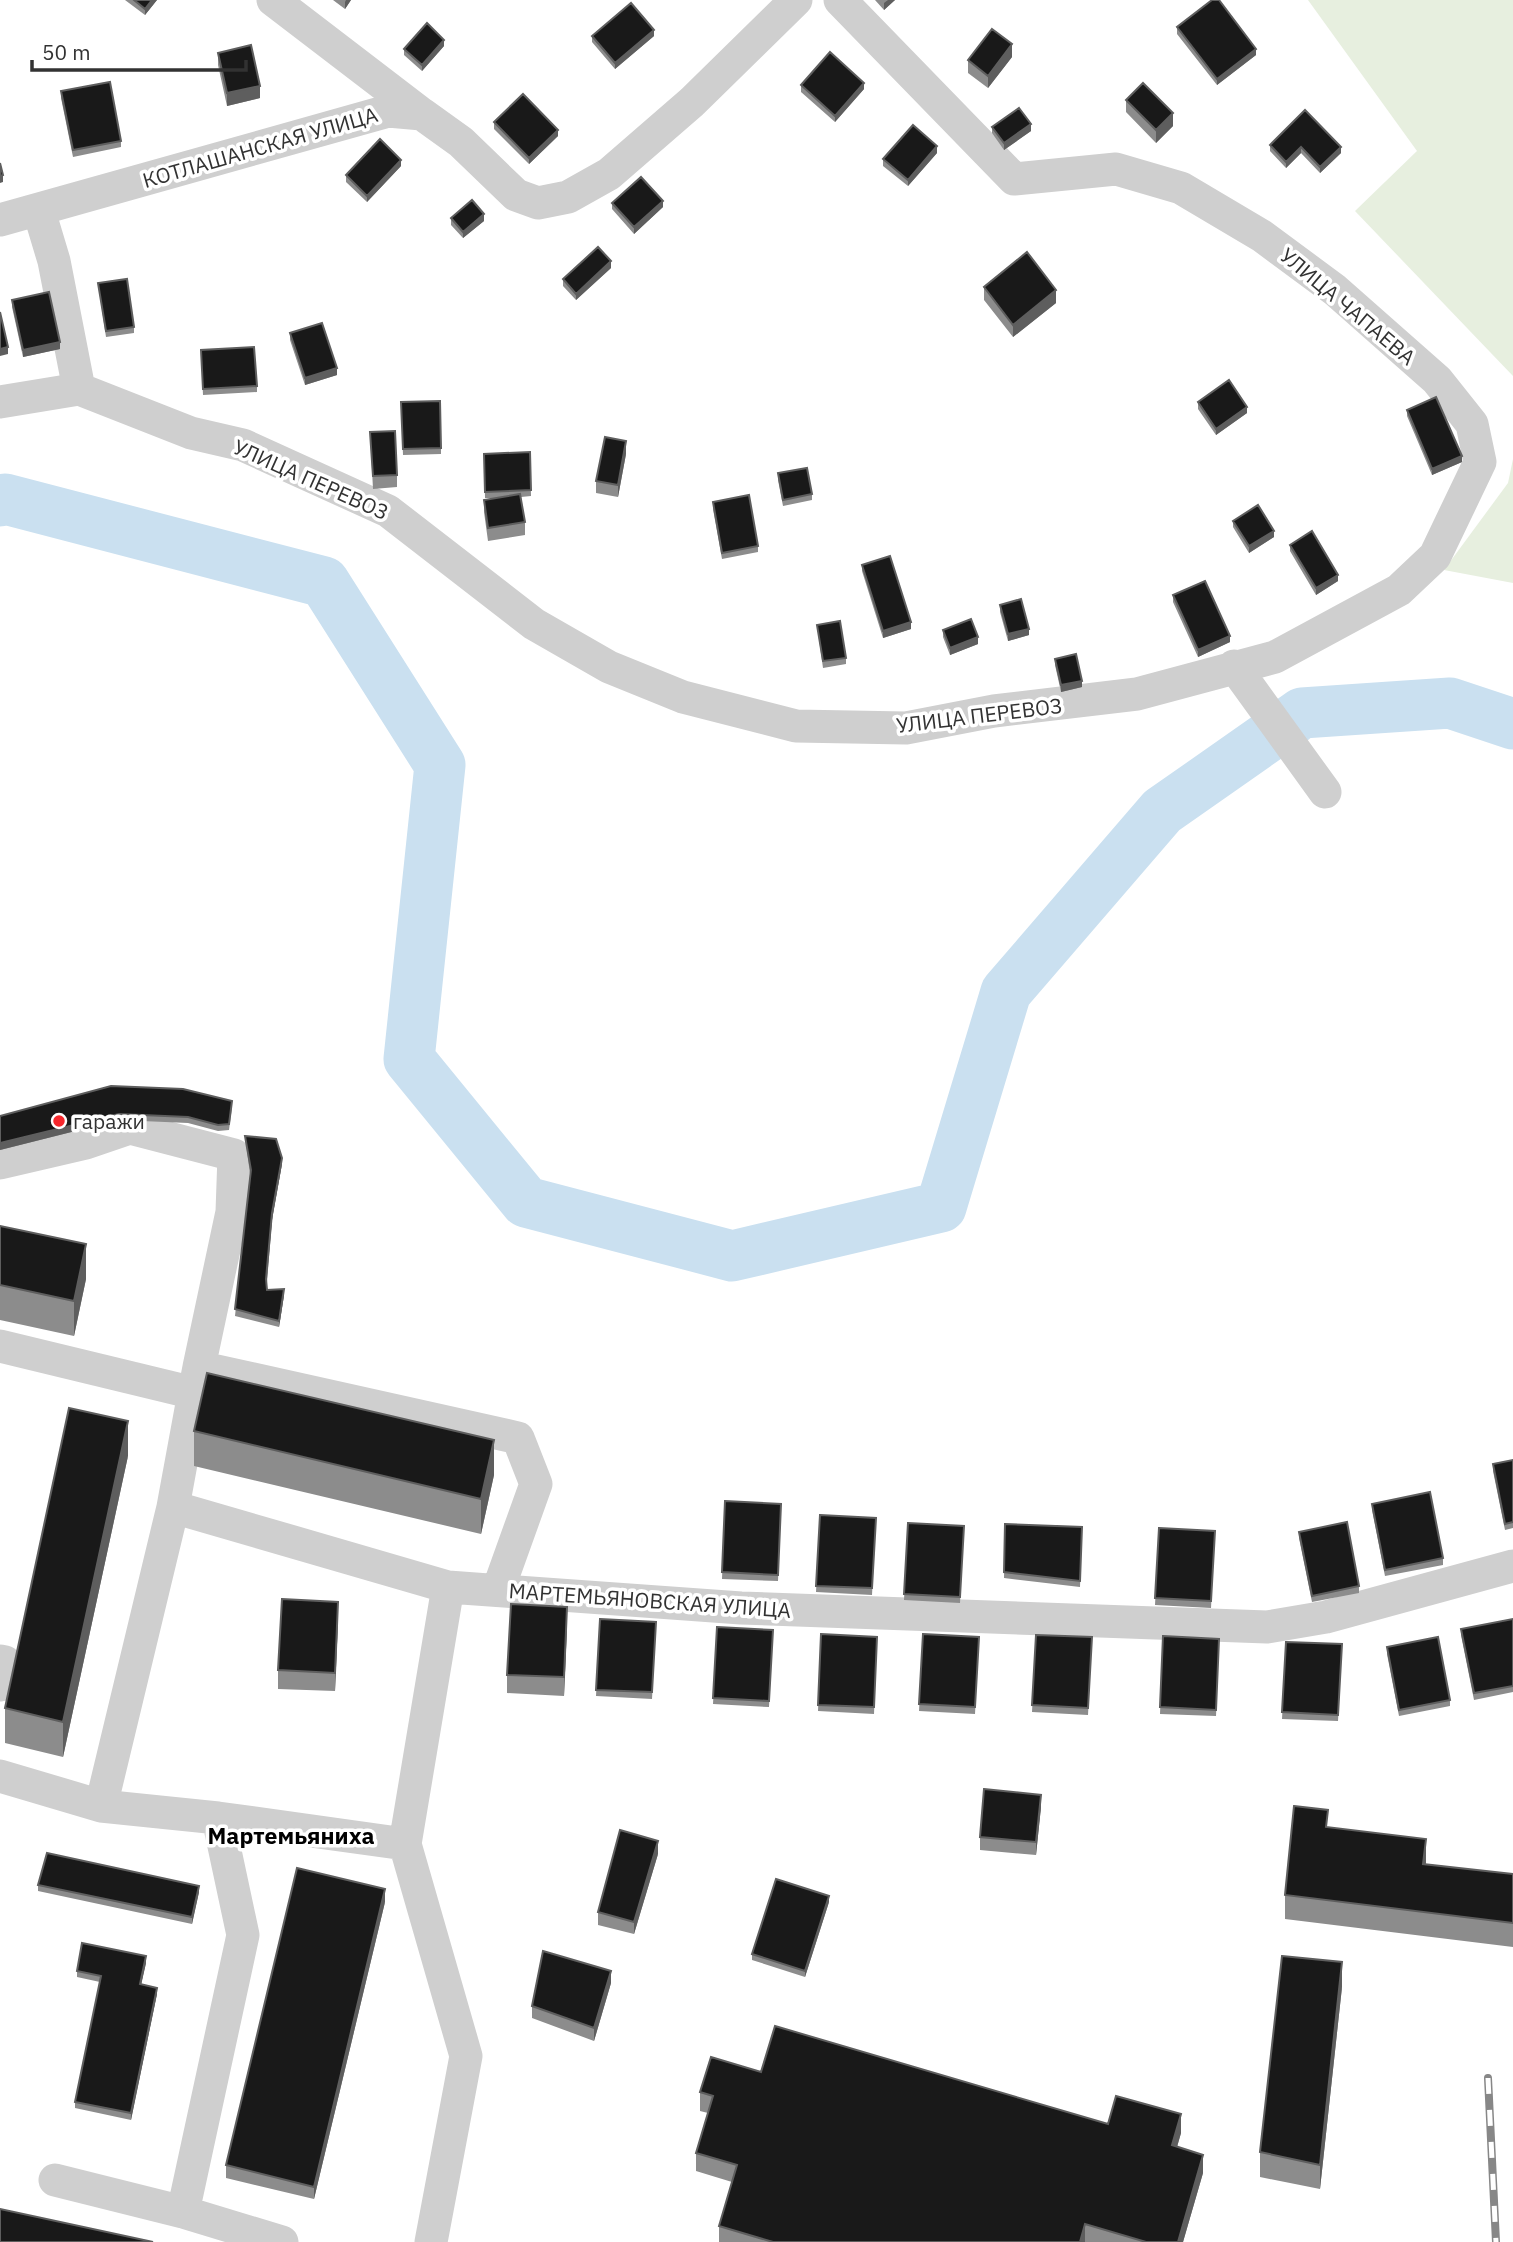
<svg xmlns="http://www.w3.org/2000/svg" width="1513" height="2242" font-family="'IBM Plex Sans',sans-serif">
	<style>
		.green { fill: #e7efdf }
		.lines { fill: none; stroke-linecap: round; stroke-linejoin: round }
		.river { stroke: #cae0f0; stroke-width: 51 }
		.minor { stroke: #cfcfcf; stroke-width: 33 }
		.rail-casing { stroke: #878787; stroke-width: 8 }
		.rail { stroke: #fff; stroke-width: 5; stroke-dasharray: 16; stroke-linecap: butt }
		.wall { fill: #8c8c8c }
		.shaded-wall { fill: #5e5e5e }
		.building { fill: #191919; stroke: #5e5e5e; stroke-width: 2 }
		.poi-dot { fill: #f6272c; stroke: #fff; stroke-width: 2.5 }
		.labels { text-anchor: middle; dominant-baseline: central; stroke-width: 7; stroke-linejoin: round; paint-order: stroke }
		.street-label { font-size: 21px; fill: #323232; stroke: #fff }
		.poi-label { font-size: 21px; fill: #323232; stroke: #fff; text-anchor: start }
		.neighbourhood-label { font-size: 23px; font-weight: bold; fill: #000; stroke: #fff }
	</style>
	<rect width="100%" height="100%" fill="#fff"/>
	<path class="green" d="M1308,0h205v376l-158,-165 62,-60z
		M1513,459v124l-69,-13 64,-87z"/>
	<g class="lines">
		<path class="river" d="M0,501l5,-2 319,83 116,183 -31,294 117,143 206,54 209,-49 65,-215 156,-181 140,-98 148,-10 63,21"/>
		<path class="minor" d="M273,0l149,114
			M39,211l15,50 25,128
			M0,220l388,-109 34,3 39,28 55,53 22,8 30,-6 41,-23 83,-72 104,-102
			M0,402l79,-13 112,44 52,12 145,66 146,113 75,43 74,30 113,29 110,2 88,-17 143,-17 138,-37 124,-67 36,-34 45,-94 -8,-38 -35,-44 -102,-90 -73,-54 -81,-48 -65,-19 -102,10 -174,-179
			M1234,666l91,126
			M0,1163l86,-20 44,-15 104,27 -2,57 -33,155
			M0,1346l194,47 5,-26 319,71 18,46 -38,106
			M173,1507l21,-114
			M0,1661l5,1 -5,23
			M0,1776l101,30 72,-299 275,80
			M101,1806l117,12 187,26
			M218,1818l25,117 -60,277 99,30
			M55,2180l128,32
			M431,2242l35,-186 -61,-212 43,-257 293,21 526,19 59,-10 187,-51"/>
		<g class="rail-casing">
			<path id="rail" d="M1488,2078l8,164"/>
		</g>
		<use href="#rail" class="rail"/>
	</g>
	<path class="wall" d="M125,0h32l-12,15z
		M333,0h18l-6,9z
		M875,0h20l-11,10z
		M1177,27l79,28 -39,30 -40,-51z
		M592,36h62l-39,33 -23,-27z
		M444,46l-22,25 -18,-16v-6z
		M218,53l42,45 -33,8 -9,-41z
		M1012,57l-24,31 -20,-15v-13z
		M801,85l63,4 -29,33 -34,-30z
		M61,91l60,50v6l-48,10 -12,-59z
		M1126,100l47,26 -17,17 -30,-31z
		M494,122l64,14 -29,28 -35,-35z
		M992,127l39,4 -27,19 -12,-17z
		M1270,145l71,2v6l-21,20 -19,-20 -15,15 -16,-17z
		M937,153l-29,33 -25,-20v-7z
		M401,166l-34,36 -21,-20v-7z
		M612,203l51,4 -29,27 -22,-25z
		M451,218l33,3 -21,17 -12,-13z
		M611,268l-35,32 -13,-14v-7z
		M98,283l36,44v6l-28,4z
		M984,287l72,16 -43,34 -29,-37z
		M12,300l48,49 -37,8 -11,-50z
		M290,333l47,42 -32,10 -15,-45z
		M201,350l56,36v6l-54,3z
		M401,402l40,46v6l-38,1z
		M1198,402l49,11 -31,22 -18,-26z
		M1407,410l55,52 -30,13 -25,-59z
		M370,432l27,43v12l-24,2z
		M530,452l1,44 -10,1 4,25v13l-37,6 -4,-29v-12l11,-2h-10l-1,-44z
		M626,454l-8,43 -22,-4v-12z
		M778,473l34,21v6l-29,6 -5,-26z
		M713,502l45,44v6l-36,7 -9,-50z
		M1233,521l41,16 -25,16 -16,-26z
		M1290,545l48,36 -22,14 -26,-44z
		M862,565l49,64 -28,9 -21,-67z
		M1173,595l57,47 -32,15 -25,-55z
		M1000,605l29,30 -21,6 -8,-29z
		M817,625l29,33v6l-23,4z
		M943,630l35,14 -28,11 -7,-18z
		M1055,659l27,28 -21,5 -6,-27z
		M232,1107l-3,23 -11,1 -30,-8 -69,-3 -119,30v-34z
		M245,1136l37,28 -10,56 -5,62v8l17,5 -5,32 -44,-11 15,-142z
		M0,1226l86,53 -12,57 -74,-16z
		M194,1431l300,44 -13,59 -287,-68z
		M128,1456l-65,301 -58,-14v-35z
		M1513,1460v68l-8,2 -12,-59v-7z
		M725,1501l56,3 -3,77 -56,-2z
		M1372,1504l71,54v7l-58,11 -13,-66z
		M820,1515l56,3 -4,77 -56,-3z
		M908,1523l56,3 -4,77 -56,-3z
		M1005,1524l77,3 -2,60 -76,-9z
		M1159,1528l56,3 -4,77 -56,-3z
		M1299,1532l60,54v7l-47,9 -13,-64z
		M600,1619l56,3 -4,77 -56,-3z
		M1513,1619v73l-39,8 -13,-65v-6z
		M338,1621l-3,70 -57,-2v-19z
		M567,1626l-3,70 -57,-3v-18z
		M717,1627l56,3 -4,77 -56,-3z
		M821,1634l56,3 -3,77 -56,-3z
		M923,1634l56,3 -4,77 -56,-3z
		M1036,1635l56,2 -4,78 -56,-3z
		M1163,1636l56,3 -3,77 -56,-2z
		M1286,1642l56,2 -4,77 -56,-2z
		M1387,1647l63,53v6l-51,10 -12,-62z
		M1041,1807l-5,48 -56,-5v-13z
		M1328,1828l98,36 87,10v73l-228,-28v-24z
		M658,1854l-24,80 -36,-9v-13z
		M38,1885l161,7 -7,32 -154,-33z
		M385,1902l-71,297 -88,-21v-13z
		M829,1902l-24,75 -53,-17v-6z
		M146,1963l-5,21 16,10 -26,126 -56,-12v-6l25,-120 -23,-5v-6z
		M611,1983l-17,58 -62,-23v-12z
		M1342,1987l-22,202 -60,-12v-25z
		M761,2072l347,52 73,9 -4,14 26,26 -20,69h-464v-16l13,-44 -36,-11v-18l12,-40 -8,-2v-19z"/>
	<path class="shaded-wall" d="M152,0h5l-12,15v-6z
		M346,0h5l-6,9v-7z
		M888,0h7l-11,10v-7z
		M654,30v6l-39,33v-6z
		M444,40v6l-22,25v-6z
		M1012,44v13l-24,31v-12z
		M1256,49v6l-39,30v-6z
		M864,83v6l-29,33v-6z
		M260,86v12l-33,8v-13z
		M1173,113v13l-17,17v-13z
		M1031,124v7l-27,19v-7z
		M558,130v6l-29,28v-6z
		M937,146v7l-29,33v-6z
		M1301,147v6l-15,15v-6z
		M1341,147v6l-21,20v-6z
		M401,160v6l-34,36v-6z
		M3,175v7l-3,1v-7z
		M663,201v6l-29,27v-7z
		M484,214v7l-21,17v-6z
		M611,261v7l-35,32v-6z
		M1056,290v13l-43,34v-12z
		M60,342v7l-37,8v-7z
		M8,347v7l-8,2v-7z
		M337,368v7l-32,10v-7z
		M1247,407v6l-31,22v-6z
		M626,441v13l-8,43v-12z
		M1462,456v6l-30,13v-6z
		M1274,531v6l-25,16v-7z
		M1338,575v6l-22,14v-7z
		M911,622v7l-28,9v-7z
		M1029,629v6l-21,6v-7z
		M1230,636v6l-32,15v-7z
		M978,637v7l-28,11v-7z
		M1082,681v6l-21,5v-7z
		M119,1114v6l-119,30v-7z
		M282,1158v6l-10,56 -6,66 6,-73z
		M86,1244v35l-12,57v-35z
		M284,1289v6l-5,32v-6z
		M128,1421v35l-65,301v-35z
		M494,1440v35l-13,59v-35z
		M338,1602v19l-3,70v-18z
		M567,1607v19l-3,70v-19z
		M1041,1795v12l-5,48v-13z
		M1426,1839v25h-3z
		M658,1841v13l-24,80v-12z
		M199,1886v6l-7,32v-7z
		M385,1889v13l-71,297v-12z
		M829,1896v6l-24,75v-6z
		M146,1956v7l-6,27v-6z
		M1342,1962v25l-22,202v-24z
		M611,1971v12l-17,58v-13z
		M157,1988v6l-26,126v-7z
		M1181,2114v19l-9,31v-19z
		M1203,2155v18l-20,69h-5z
		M1085,2224v18h-5z"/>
	<path class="building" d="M134,0h18l-7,9z
		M1212,0h7l37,49 -39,30 -40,-52z
		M631,3l23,27 -39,33 -23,-27z
		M427,23l17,17 -22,25 -18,-16z
		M992,29l20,15 -24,32 -20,-16z
		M251,45l9,41 -33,7 -9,-40z
		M830,52l34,31 -29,33 -34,-31z
		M110,82l11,59 -48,9 -12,-59z
		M1143,83l30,30 -17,17 -30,-30z
		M523,94l35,36 -29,28 -35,-36z
		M1019,108l12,16 -27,19 -12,-16z
		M1305,110l36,37 -21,20 -19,-20 -15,15 -16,-17z
		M913,125l24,21 -29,34 -25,-21z
		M380,139l21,21 -34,36 -21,-21z
		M0,163l3,12 -3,1z
		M641,177l22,24 -29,26 -22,-24z
		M472,200l12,14 -21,18 -12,-14z
		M598,247l13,14 -35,33 -13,-15z
		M1027,252l29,38 -43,35 -29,-38z
		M127,279l7,48 -28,4 -8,-48z
		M49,292l11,50 -37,8 -11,-50z
		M0,312l8,35 -8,2z
		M322,323l15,45 -32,10 -15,-45z
		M254,347l3,39 -54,3 -2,-39z
		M1229,380l18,27 -31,22 -18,-27z
		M1436,397l26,59 -30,13 -25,-59z
		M440,401l1,47 -38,1 -2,-47z
		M395,431l2,44 -24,1 -3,-44z
		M605,437l21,4 -8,44 -22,-4z
		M530,452l1,38 -46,2 -1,-38z
		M807,468l5,26 -29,6 -5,-27z
		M520,494l5,28 -37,6 -4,-28z
		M749,495l9,51 -36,7 -9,-51z
		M1258,505l16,26 -25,15 -16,-25z
		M1312,531l26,44 -22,13 -26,-43z
		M890,556l21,66 -28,9 -21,-66z
		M1205,581l25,55 -32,14 -25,-55z
		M1021,599l8,30 -21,5 -8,-29z
		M971,619l7,18 -28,11 -7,-18z
		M840,621l6,37 -23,3 -6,-36z
		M1076,654l6,27 -21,4 -6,-26z
		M111,1086l72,3 49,12 -3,23 -11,1 -30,-8 -69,-3 -119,29v-27z
		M245,1136l31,3 6,19 -10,55 -6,66 1,11 17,-1 -5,32 -44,-12 16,-139z
		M0,1226l86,18 -12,57 -74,-16z
		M207,1373l287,67 -13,59 -287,-68z
		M69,1408l59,13 -65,301 -58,-14z
		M1513,1460v62l-8,2 -12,-60z
		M1430,1492l13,66 -58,12 -13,-66z
		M725,1501l56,3 -3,71 -56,-3z
		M820,1515l56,3 -4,70 -56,-2z
		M1347,1522l12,64 -47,10 -13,-64z
		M908,1523l56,3 -4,71 -56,-3z
		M1005,1524l77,3 -2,54 -76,-9z
		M1159,1528l56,3 -4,70 -56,-3z
		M282,1599l56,3 -3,71 -57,-3z
		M511,1604l56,3 -3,70 -57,-2z
		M600,1619l56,3 -4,70 -56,-2z
		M1513,1619v67l-39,7 -13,-64z
		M717,1627l56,3 -4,71 -56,-3z
		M821,1634l56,3 -3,70 -56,-2z
		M923,1634l56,3 -4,70 -56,-3z
		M1036,1635l56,2 -4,71 -56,-3z
		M1163,1636l56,3 -3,71 -56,-3z
		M1438,1637l12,63 -51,10 -12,-63z
		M1286,1642l56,2 -4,71 -56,-3z
		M984,1789l57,6 -5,47 -56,-5z
		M1294,1806l34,4 -2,17 100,12 -3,25 90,10v49l-228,-28z
		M620,1830l38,11 -24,81 -36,-10z
		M47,1853l152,33 -7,31 -154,-32z
		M297,1868l88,21 -71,298 -88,-22z
		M776,1879l53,17 -24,75 -53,-17z
		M82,1943l64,13 -6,28 17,4 -26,125 -56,-11 26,-126 -24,-5z
		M543,1951l68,20 -17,57 -62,-22z
		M1282,1956l60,6 -22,203 -60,-13z
		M775,2026l333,98 8,-28 65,18 -9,31 31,10 -25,87h-32l-61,-18 -5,18h-307l-54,-16 18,-61 -41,-12 17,-57 -13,-4 11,-35 50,15z
		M0,2209l153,33h-153z"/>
	<circle class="poi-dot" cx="59" cy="1121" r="7"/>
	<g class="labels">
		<g class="street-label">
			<text transform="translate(260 147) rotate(-16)">КОТЛАШАНСКАЯ УЛИЦА</text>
			<text transform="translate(1348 306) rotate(40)">УЛИЦА ЧАПАЕВА</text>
			<text transform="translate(311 479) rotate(24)">УЛИЦА ПЕРЕВОЗ</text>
			<text transform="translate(979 715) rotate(-7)">УЛИЦА ПЕРЕВОЗ</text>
			<text transform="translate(650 1600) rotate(4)">МАРТЕМЬЯНОВСКАЯ УЛИЦА</text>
		</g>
		<g class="poi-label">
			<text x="73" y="1121">гаражи</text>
		</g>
		<g class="neighbourhood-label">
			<text x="291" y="1835">Мартемьяниха</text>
		</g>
	</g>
	<path d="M32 60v10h214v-10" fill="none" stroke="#323232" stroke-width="3.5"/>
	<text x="42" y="60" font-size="21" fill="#323232" stroke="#ffffff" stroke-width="5" paint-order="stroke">50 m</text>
</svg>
